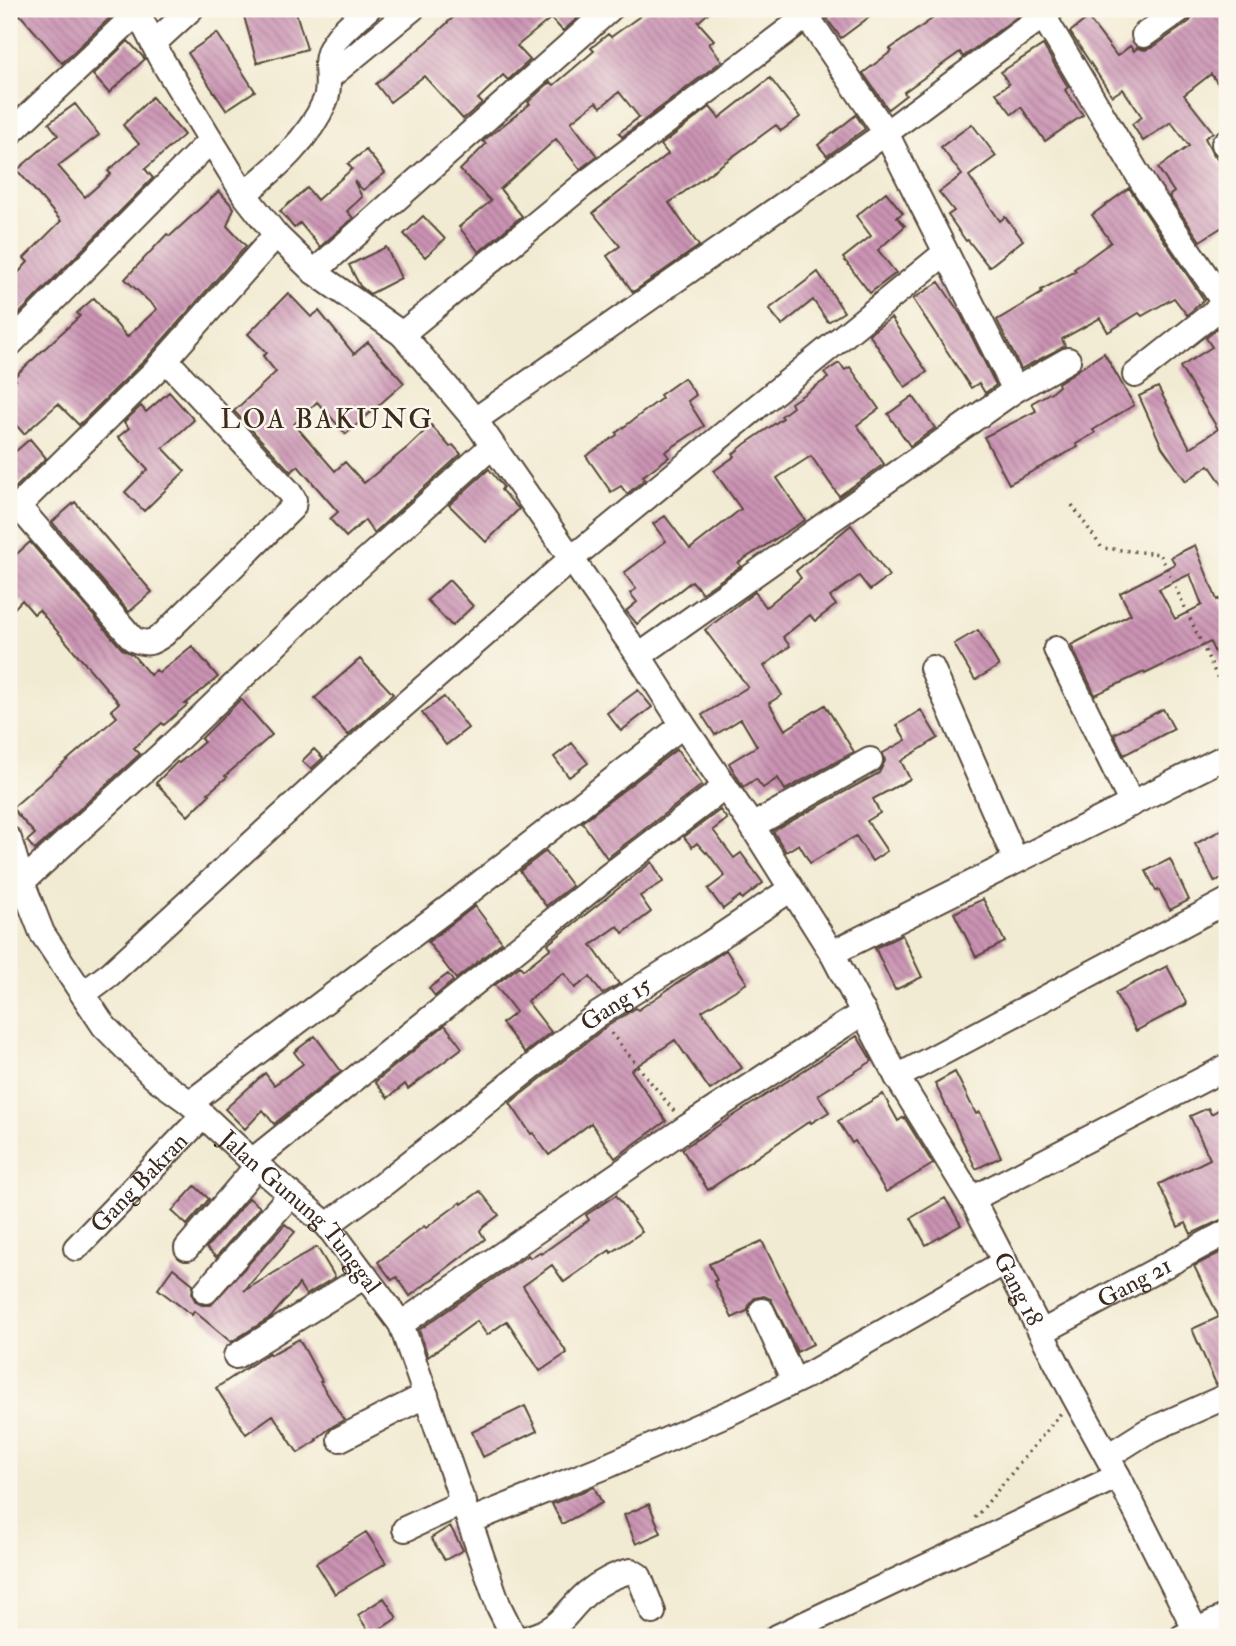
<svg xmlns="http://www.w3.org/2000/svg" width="1236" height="1646" font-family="'IM FELL Double Pica',serif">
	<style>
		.building { fill: url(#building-back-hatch); fill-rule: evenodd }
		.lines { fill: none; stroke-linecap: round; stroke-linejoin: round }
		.minor-casing { stroke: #564739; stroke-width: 28 }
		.path { stroke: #564739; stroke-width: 3.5; stroke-dasharray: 2 5; stroke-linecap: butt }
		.minor { stroke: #fff; stroke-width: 24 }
		.labels { text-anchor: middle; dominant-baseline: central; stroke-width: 5; stroke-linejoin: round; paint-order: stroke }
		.street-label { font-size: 24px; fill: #3b2a1e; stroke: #fbf7ec }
		.quarter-label { font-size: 28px; letter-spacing: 2px; fill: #3b2a1e; stroke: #fbf7ec }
	</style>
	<defs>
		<pattern id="building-back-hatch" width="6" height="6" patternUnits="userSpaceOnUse" patternTransform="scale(1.75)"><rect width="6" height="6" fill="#ca93b3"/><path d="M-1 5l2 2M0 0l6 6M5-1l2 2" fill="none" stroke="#a57891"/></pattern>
	</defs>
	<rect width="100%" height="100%" fill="#fbf7ec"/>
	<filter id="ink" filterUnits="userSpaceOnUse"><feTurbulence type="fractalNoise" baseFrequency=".0143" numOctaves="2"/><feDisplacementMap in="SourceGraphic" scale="14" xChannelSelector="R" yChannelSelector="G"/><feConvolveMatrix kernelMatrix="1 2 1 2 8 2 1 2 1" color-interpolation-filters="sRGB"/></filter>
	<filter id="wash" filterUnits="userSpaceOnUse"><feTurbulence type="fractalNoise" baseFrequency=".00686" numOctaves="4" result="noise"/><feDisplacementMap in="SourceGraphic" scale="28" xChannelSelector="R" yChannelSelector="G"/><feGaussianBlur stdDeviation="1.57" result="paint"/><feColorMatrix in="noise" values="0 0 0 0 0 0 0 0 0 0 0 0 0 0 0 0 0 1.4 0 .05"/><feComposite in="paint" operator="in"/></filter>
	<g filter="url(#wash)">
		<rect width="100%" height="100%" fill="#f2ebd3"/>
		<g id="blocks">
			<path class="building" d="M15,9h94l5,5 -52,49z
				M242,9h53l12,40 -50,14z
				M462,9h126l-25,22 -12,-13 -34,28 13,14 -22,20 -5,-5 -25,24 4,4 -19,16 -39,-43 -34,26 -14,-18 50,-41z
				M650,9h63l-15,13 16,18 -5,4 13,17 -100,76 -3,-4 20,-16 -20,-25 -18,15 -5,-5 -25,20 26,34 -17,13 -24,-30 -56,50 22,27 -43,36 -20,-25 32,-26 -31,-31 26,-26 -3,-3 47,-37 -2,-2 22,-20 4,3 40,-34 -3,-3 17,-14 3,3z
				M841,9h39l-39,29 -14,-19z
				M946,9h78l1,2 -62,46 -3,-5 -56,40 2,3 -18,14 -25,-36 29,-22 -2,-2z
				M1196,9h31v87l-16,-22 -27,21 29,37 -8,6 8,16 14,17v53l-27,17 -31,-45 5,-4 -16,-24 31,-22 -18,-24 -28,19 -11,-17 10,-7 -19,-28 -11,7 -42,-64 18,-14 29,38 13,-10 4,5 3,-3 8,2 8,-3 37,-26z
				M217,33l38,58 -29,19 -38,-57z
				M128,41l17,18 -36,34 -16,-18z
				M1043,45l25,42 -3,3 18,25 -38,26 -24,-34 -9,7 -16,-21 13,-9 -8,-12z
				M770,78l30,39 -19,14 -5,-6 -107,78 30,43 -66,46 -26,-36 13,-10 -27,-33 75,-59 -7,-9 49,-38 9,11z
				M152,97l32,38 -39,34 8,9 -144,146v-41l19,-21 -4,-4 37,-37 -44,-51 41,-35 -9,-12 26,-19 24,31 -41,31 27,31 26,-23 -3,-3 31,-27 -16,-19z
				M856,115l9,14 -38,27 -9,-11z
				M972,124l24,32 -27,20 31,45 5,-4 18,23 -34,27 -21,-27 -2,1 -18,-26 6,-4 -15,-19 23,-17 -21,-28z
				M366,150l19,23 -22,17 -9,-9 8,16 -15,14 6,7 -33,29 -20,-24 -6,5 -14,-17 27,-23 10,12 35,-31 -4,-5z
				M1129,188l75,112 -17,15 -13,-17 -32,18 -3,-3 -31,19 -8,-14 -38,21 3,7 -44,23 -24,-49 45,-27 -1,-3 35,-19 -2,-2 37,-27 -19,-27z
				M219,191l15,17 -7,18 19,20 -100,113 -67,66 -21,-21 -34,30 -15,-17v-31l7,-6 -2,-3 66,-61 -3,-3 17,-15 33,39 30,-28 -32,-30 42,-45 3,2z
				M886,192l17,21 -6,4 8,9 -27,24 18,23 -26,20 -27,-35 28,-22 -15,-20z
				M423,216l22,23 -20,18 -21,-23z
				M386,247l15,31 -31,16 -10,-8 -11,-21z
				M818,272l26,40 -16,10 -15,-22 -31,25 -13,-16z
				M939,282l22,33 35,70 -11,8 -6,-10 -8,5 -58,-89z
				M288,293l23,24 8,-6 35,43 14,-12 36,41 -58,51 -29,-32 -23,22 41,47 10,-9 19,21 44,-36 23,-22 19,22 3,-2 8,9 -87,79 -9,-13 -19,17 -16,-18 8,-7 -40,-46 -7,6 -57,-61 42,-39 -13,-16 4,-3 -19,-19z
				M891,318l36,54 -22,15 -36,-53z
				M1218,328l7,11 2,-2v154l-18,-26 -23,16 -24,-34 -23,-51 19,-9 32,61 28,-19 -38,-62 32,-20 -6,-9z
				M1104,353l30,52 -41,25 2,3 -19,11 2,3 -69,37 -25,-47 52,-26 -4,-8 21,-12 6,-5 -1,-3z
				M839,363l6,7 5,-3 29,42 -22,16 27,39 -45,32 -28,-40 -34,22 28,42 -67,43 3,3 -39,27 -10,-12 -55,43 -11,-13 11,-9 -7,-9 6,-4 -12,-16 42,-32 -13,-17 12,-8 25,33 51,-40 -27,-38 21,-15 -2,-2 12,-10 38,-26 -2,-2 12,-9 -2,-4 37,-25 -4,-5z
				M684,378l12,17 -8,6 16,25 -39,26 4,5 -26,19 2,3 -18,15 -6,-8 -10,6 -25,-36 31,-21 -1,-2 46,-35 -2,-3z
				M169,392l25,28 -31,28 22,23 -41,40 -19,-19 23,-23 -30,-32 11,-9 -5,-6 17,-16 5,6z
				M913,396l22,32 -25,18 -22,-32z
				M30,439l16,19 -37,36v-37z
				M489,469l14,18 -2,3 18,19 -33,33 -37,-37z
				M75,502l77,90 -23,20 -77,-90z
				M851,525l38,51 -19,14 -11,-14 -29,21 6,8 -21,16 -5,-6 -27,22 7,9 -26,20 18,29 -13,8 16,27 40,-25 29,47 -69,38 -7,-12 -15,10 -7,-9 -13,8 -14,-24 28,-17 -16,-27 -26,16 -13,-20 46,-28 -43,-57 50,-38 11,15 35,-29 -5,-7z
				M30,542l92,107 11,6 17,20 6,-5 3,3 33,-27 26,31 -33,27 2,1 -23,20 -2,-2 -28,25 6,6 -105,96 -8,-9 8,-7 -23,-26 105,-91 -6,-7 8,-7 -80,-93 -5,4 -12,-14 -13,14v-53z
				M1195,545l22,55 2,-1 8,20v61l-17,-38 -65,32 -1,-2 -49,23 -24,-50 60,-31 -11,-21 55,-29 -4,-7zM1190,574l12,31 -27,14 -16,-30z
				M449,580l24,26 -21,20 -25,-26z
				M978,630l21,36 -24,14 -21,-36z
				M360,659l33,35 -45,41 -33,-37z
				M638,690l14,17 -31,24 -14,-18z
				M444,697l24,31 -22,17 -24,-32z
				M241,699l31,36 -47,41 2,1 -19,16 2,1 -22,22 -32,-33 21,-21 2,1 25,-21 -3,-3z
				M1163,709l11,20 -50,26 -10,-21z
				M921,710l17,28 -37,23 9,18 -37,20 7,14 -13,8 20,30 -15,10 -16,-25 -46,27 -11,-19 -13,8 -13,-21 106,-58 6,-12 -2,-8 23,-13 -9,-15z
				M572,743l16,20 -19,14 -15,-20z
				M314,749l9,9 -12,11 -9,-8z
				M677,749l25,36 -95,73 -25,-36z
				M720,810l7,9 -14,11 21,28 7,-5 22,30 -21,16 -2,-3 -17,13 -15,-20 17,-13 -18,-24 -1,1 -9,-10 -5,4 -8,-10z
				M1227,827v48l-12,7 -20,-38z
				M546,851l26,35 -26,20 -26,-35z
				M1170,859l19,41 -19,10 -11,-20 -3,1 -10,-20z
				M652,862l11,20 -23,14 11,16 -28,21 -5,-7 -27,19 28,39 -17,10 -12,-17 -15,11 -11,-15 -37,28 24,31 -26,21 -23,-30 14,-11 -21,-27 25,-19 3,4 28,-22 -3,-4z
				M983,899l22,43 -29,15 -22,-44z
				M475,906l27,36 -46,37 -28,-37z
				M902,935l20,42 -27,13 -20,-42z
				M726,950l21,33 -45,28 40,57 -32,22 -35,-50 -44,30 35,51 -51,37 -24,-35 -42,32 -16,-22 -2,1 -21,-31 96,-76 30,-19 2,2z
				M1167,966l20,38 -51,27 -21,-38z
				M448,974l5,7 -18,15 -6,-8z
				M445,1025l17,23 -54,41 -3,-5 -17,14 -13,-16z
				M315,1036l26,35 -67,53 -11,-14 -18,19 -20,-20 40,-36 9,12 29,-21 -9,-12z
				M857,1036l15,25 -54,34 11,17 -18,11 -1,-2 -102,69 -26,-41z
				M955,1072l21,42 4,-2 21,45 -25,12 -41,-86z
				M883,1094l15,27 6,-4 29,47 -47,28 -31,-51 -3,2 -14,-22z
				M1227,1105v112l-36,17 -5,-11 -8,4 -19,-43 51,-25 -20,-43 18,-8 3,6z
				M195,1186l14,13 -22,26 -15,-14z
				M480,1191l19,24 -18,14 -1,2 5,8 -75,57 -13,-19 -5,3 -14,-18 46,-36 2,2 35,-26 1,2z
				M616,1195l26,37 -31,21 -1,-3 -46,32 -12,-17 -29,21 44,67 -27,18 -33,-50 -20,14 -10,-14 -49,36 -9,-27 109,-75 2,3 10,-6 1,2 48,-34 -3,-5z
				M249,1198l11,9 -44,50 -10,-9z
				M945,1198l16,27 -35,20 -15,-27z
				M285,1224l10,8 -51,59 73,-44 18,30 -29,18 -7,-11 -28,33 -40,25 -37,-31 -2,4 -34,-26 15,-21 20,16 -1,11 4,7 6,3h9z
				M762,1241l51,103 -16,8 -26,-53 -7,-3 -9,2 -5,5 -3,8 -15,7 -18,-37 3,-1 -8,-16z
				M1227,1249v132l-11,3 -24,-55 27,-12 -25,-51z
				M299,1339l23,42 -2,1 24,38 -11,6 -17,13 1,1 -19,13 -25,-38 -27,19 -30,-46 53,-35 1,2z
				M525,1406l12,25 -54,26 -11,-25z
				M594,1487l8,16 -40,21 -10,-20z
				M649,1504l12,29 -25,11 -12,-29z
				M450,1526l13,24 -18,10 -14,-22z
				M366,1532l20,31 -51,31 -19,-31z
				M384,1598l13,20 -26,17 -13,-20z"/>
		</g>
	</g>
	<g filter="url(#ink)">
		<use href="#blocks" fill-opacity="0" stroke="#564739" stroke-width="2"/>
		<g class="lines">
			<g class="minor-casing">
				<g id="minor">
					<path id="s1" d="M136,9l24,48 84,137 32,41 38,37 88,62 73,86 164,236 44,69 69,101 80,127 65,124 75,122 102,197 44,80 78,155"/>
					<path d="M1039,9l107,179 81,119"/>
					<path d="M1144,35l37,-26"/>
					<path d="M154,43l37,-34"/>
					<path d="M328,78l84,-69"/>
					<path d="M9,134l129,-122"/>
					<path d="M1224,144l3,-3"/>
					<path d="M244,194c31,-25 66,-56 81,-93 5,-11 2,-26 2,-38 0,-22 26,-41 41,-54"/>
					<path d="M314,272l296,-263"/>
					<path d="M402,334l181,-149 233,-176"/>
					<path d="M9,345l201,-204"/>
					<path d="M1135,375l92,-73"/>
					<path d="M1015,390l53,-30"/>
					<path d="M475,420l411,-287 166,-124"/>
					<path d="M18,506l115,133c14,6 19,4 31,-5l129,-127 1,-7 -5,-8 -123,-132"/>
					<path d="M9,515l147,-145 120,-135"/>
					<path d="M1056,649l76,155"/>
					<path d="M639,656l376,-266 -129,-257 -84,-124"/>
					<path d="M932,668l84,193"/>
					<path d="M752,826l118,-66"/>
					<path id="s2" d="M9,839l13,43 20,51 62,93 50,51 36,26 62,58 75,64 74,99 98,283 15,30"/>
					<path d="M22,882l151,-138 148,-143 171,-155"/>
					<path d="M832,953l395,-197"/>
					<path d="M83,994l27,-20 270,-248 191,-167 374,-306"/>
					<path d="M897,1077l330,-176"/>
					<path d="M190,1103l261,-197 232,-181"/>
					<path d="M252,1161l355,-284 118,-90"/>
					<path d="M972,1199l255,-132"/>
					<path id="s3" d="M327,1225l55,-40 215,-170 112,-71 82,-55"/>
					<path id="s4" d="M76,1248l127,-132"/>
					<path d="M187,1248l70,-82"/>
					<path d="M206,1291l85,-97"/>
					<path d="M762,1311l32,70"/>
					<path d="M401,1324l286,-197 177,-115"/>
					<path id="s5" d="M1042,1332l185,-100"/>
					<path d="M236,1356l129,-80"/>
					<path d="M340,1439l86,-44"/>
					<path d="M1108,1456l38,-24 81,-36"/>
					<path d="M470,1521l139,-56 124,-54 75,-36 197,-113"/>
					<path d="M405,1529l59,-27"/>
					<path d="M531,1637c32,-9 34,-25 56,-44 12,-10 29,-19 44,-22l8,5 14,36"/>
					<path d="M777,1637l341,-161"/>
					<path d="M1182,1637l45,-21"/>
				</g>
			</g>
			<path class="path" d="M1072,505l30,43 58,6 67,144
				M611,1033l63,78
				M975,1518l86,-105"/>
			<use href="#minor" class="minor"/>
		</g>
	</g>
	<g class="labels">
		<g class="street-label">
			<text stroke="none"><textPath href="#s3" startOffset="364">Gang 15</textPath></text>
			<text stroke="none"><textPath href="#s4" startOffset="91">Gang Bakran</textPath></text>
			<text stroke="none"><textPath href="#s2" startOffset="483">Jalan Gunung Tunggal</textPath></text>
			<text stroke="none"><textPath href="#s5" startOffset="105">Gang 21</textPath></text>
			<text stroke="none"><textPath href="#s1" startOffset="1566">Gang 18</textPath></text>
		</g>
		<g class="quarter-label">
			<text x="327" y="419">LOA BAKUNG</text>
		</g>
	</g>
	<rect width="1236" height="1646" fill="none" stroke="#fbf7ec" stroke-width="35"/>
</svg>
